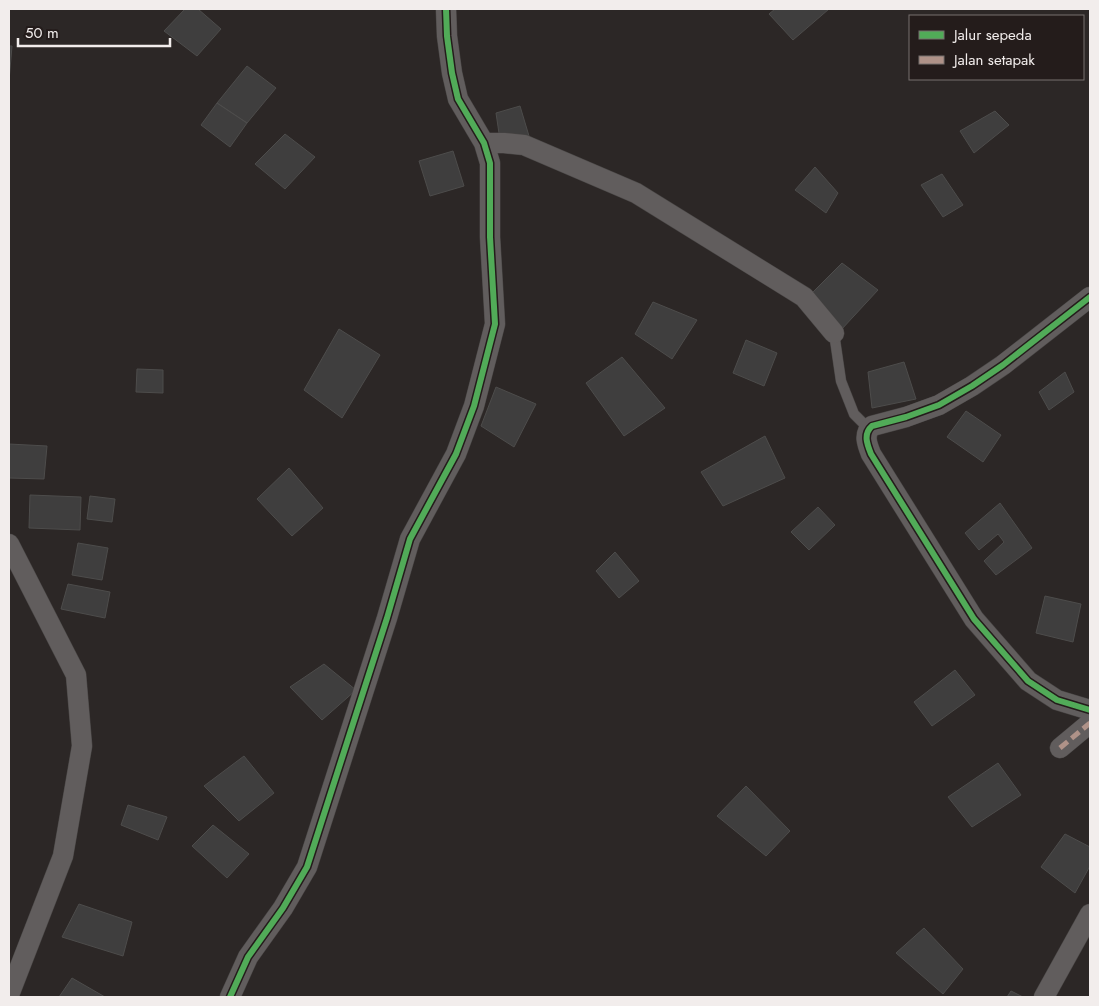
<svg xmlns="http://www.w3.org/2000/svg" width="1099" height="1006" font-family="Jost,sans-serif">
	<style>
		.building { fill: #3f3e3e; stroke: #4d4c4b }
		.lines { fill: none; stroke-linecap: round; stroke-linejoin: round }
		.service-casing { stroke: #484544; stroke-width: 11 }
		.minor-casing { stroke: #484544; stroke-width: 21 }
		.service { stroke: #615d5d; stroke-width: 10 }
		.minor { stroke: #615d5d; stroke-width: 20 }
		.quiet { stroke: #af9288; stroke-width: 5; stroke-dasharray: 10 5; stroke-linecap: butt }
		.cycleway-casing { stroke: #241c1b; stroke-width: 9 }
		.cycleway { stroke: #51ab58; stroke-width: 6 }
	</style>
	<rect width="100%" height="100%" fill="#2c2726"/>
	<path class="building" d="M185,9h13l23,20 -24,27 -33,-25z
		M775,9h54l-36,31 -24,-26z
		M9,46h3l-3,35z
		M247,66l29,22 -29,35 -30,-20z
		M217,103l30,20 -17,24 -29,-22z
		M520,106l9,30 -29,4 -4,-27z
		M995,111l14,14 -35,28 -14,-22z
		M285,134l30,23 -30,32 -30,-25z
		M453,151l11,35 -34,10 -11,-35z
		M815,167l23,26 -12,20 -31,-23z
		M942,174l21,31 -20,12 -22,-32z
		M842,263l36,27 -37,40 -32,-34z
		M653,302l44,18 -25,39 -37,-25z
		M339,329l41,26 -38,63 -38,-28z
		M746,340l31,13 -13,33 -31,-13z
		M622,357l43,51 -41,28 -38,-53z
		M904,362l12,37 -44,9 -4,-36z
		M137,369l26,1v23l-27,-1z
		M1065,372l9,20 -25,18 -10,-18z
		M496,387l40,17 -22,43 -33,-21z
		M966,411l35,24 -18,27 -36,-25z
		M765,436l20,42 -62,28 -22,-34z
		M9,444l38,2 -3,33 -35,-1z
		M289,468l34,40 -31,28 -35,-37z
		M30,495l51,2 -1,33 -51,-2z
		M90,496l25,3 -3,23 -25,-3z
		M1000,503l32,45 -36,27 -12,-14 20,-19 -6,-8 -19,16 -14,-17z
		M818,507l17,18 -26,25 -18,-18z
		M78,543l30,5 -6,32 -30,-5z
		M615,552l24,29 -20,17 -23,-27z
		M68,584l42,8 -5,26 -44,-9z
		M1045,596l36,8 -8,38 -37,-9z
		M324,664l32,26 -34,30 -32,-33z
		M955,670l20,25 -43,31 -18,-24z
		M244,756l30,37 -35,28 -35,-35z
		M998,763l23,32 -49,32 -24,-30z
		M746,786l44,45 -24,25 -49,-40z
		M128,805l39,12 -9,23 -37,-15z
		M213,825l36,29 -22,24 -35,-32z
		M1065,834l25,13v19l-15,27 -34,-26z
		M79,904l53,18 -9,34 -61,-19z
		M924,928l39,41 -20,25 -47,-41z
		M72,978l33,19h-46z
		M1011,991l12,6h-16z"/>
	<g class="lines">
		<g class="service-casing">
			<path id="service" d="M834,333l7,48 13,33 15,15"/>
		</g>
		<g class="minor-casing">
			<path id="minor" d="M484,143h20l20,2 112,48 168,104 30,36
				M1090,297l-87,68 -31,21 -33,19 -33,12 -34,9c-9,8 -5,18 -1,28l103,165 54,62 29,19 33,10
				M9,544l67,131 6,71 -19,110 -54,139
				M1060,748l30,-25
				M230,997l18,-40 35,-49 24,-41 80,-249 23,-79 46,-85 18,-48 21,-82 -5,-87v-74l-6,-20 -26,-44 -6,-26 -5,-37 -1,-27
				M1044,997l46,-83"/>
		</g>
		<use href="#service" class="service"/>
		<use href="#minor" class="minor"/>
		<path class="quiet" d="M1060,748l30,-25"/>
		<g class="cycleway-casing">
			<path id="cycleway" d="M1090,297l-87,68 -31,21 -33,19 -33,12 -34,9c-9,8 -5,18 -1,28l103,165 54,62 29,19 33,10
				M230,997l18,-40 35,-49 24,-41 80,-249 23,-79 46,-85 18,-48 21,-82 -5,-87v-74l-6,-20 -26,-44 -6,-26 -5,-37 -1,-27"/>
		</g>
		<use href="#cycleway" class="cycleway"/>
	</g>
	<rect width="1099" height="1006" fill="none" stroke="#f2edec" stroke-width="20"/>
	<rect x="909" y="15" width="175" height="65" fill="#241c1b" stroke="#76706f"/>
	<rect x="919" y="31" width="25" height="8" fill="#51ab58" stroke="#76706f"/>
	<text x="954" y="40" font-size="15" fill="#f2edec">Jalur sepeda</text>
	<rect x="919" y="56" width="25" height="8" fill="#af9288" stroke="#76706f"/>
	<text x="954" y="65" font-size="15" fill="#f2edec">Jalan setapak</text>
	<path d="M18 38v8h152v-8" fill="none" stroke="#f2edec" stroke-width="2.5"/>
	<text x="25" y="38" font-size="15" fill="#f2edec" stroke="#241c1b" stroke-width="4" paint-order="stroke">50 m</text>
</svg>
